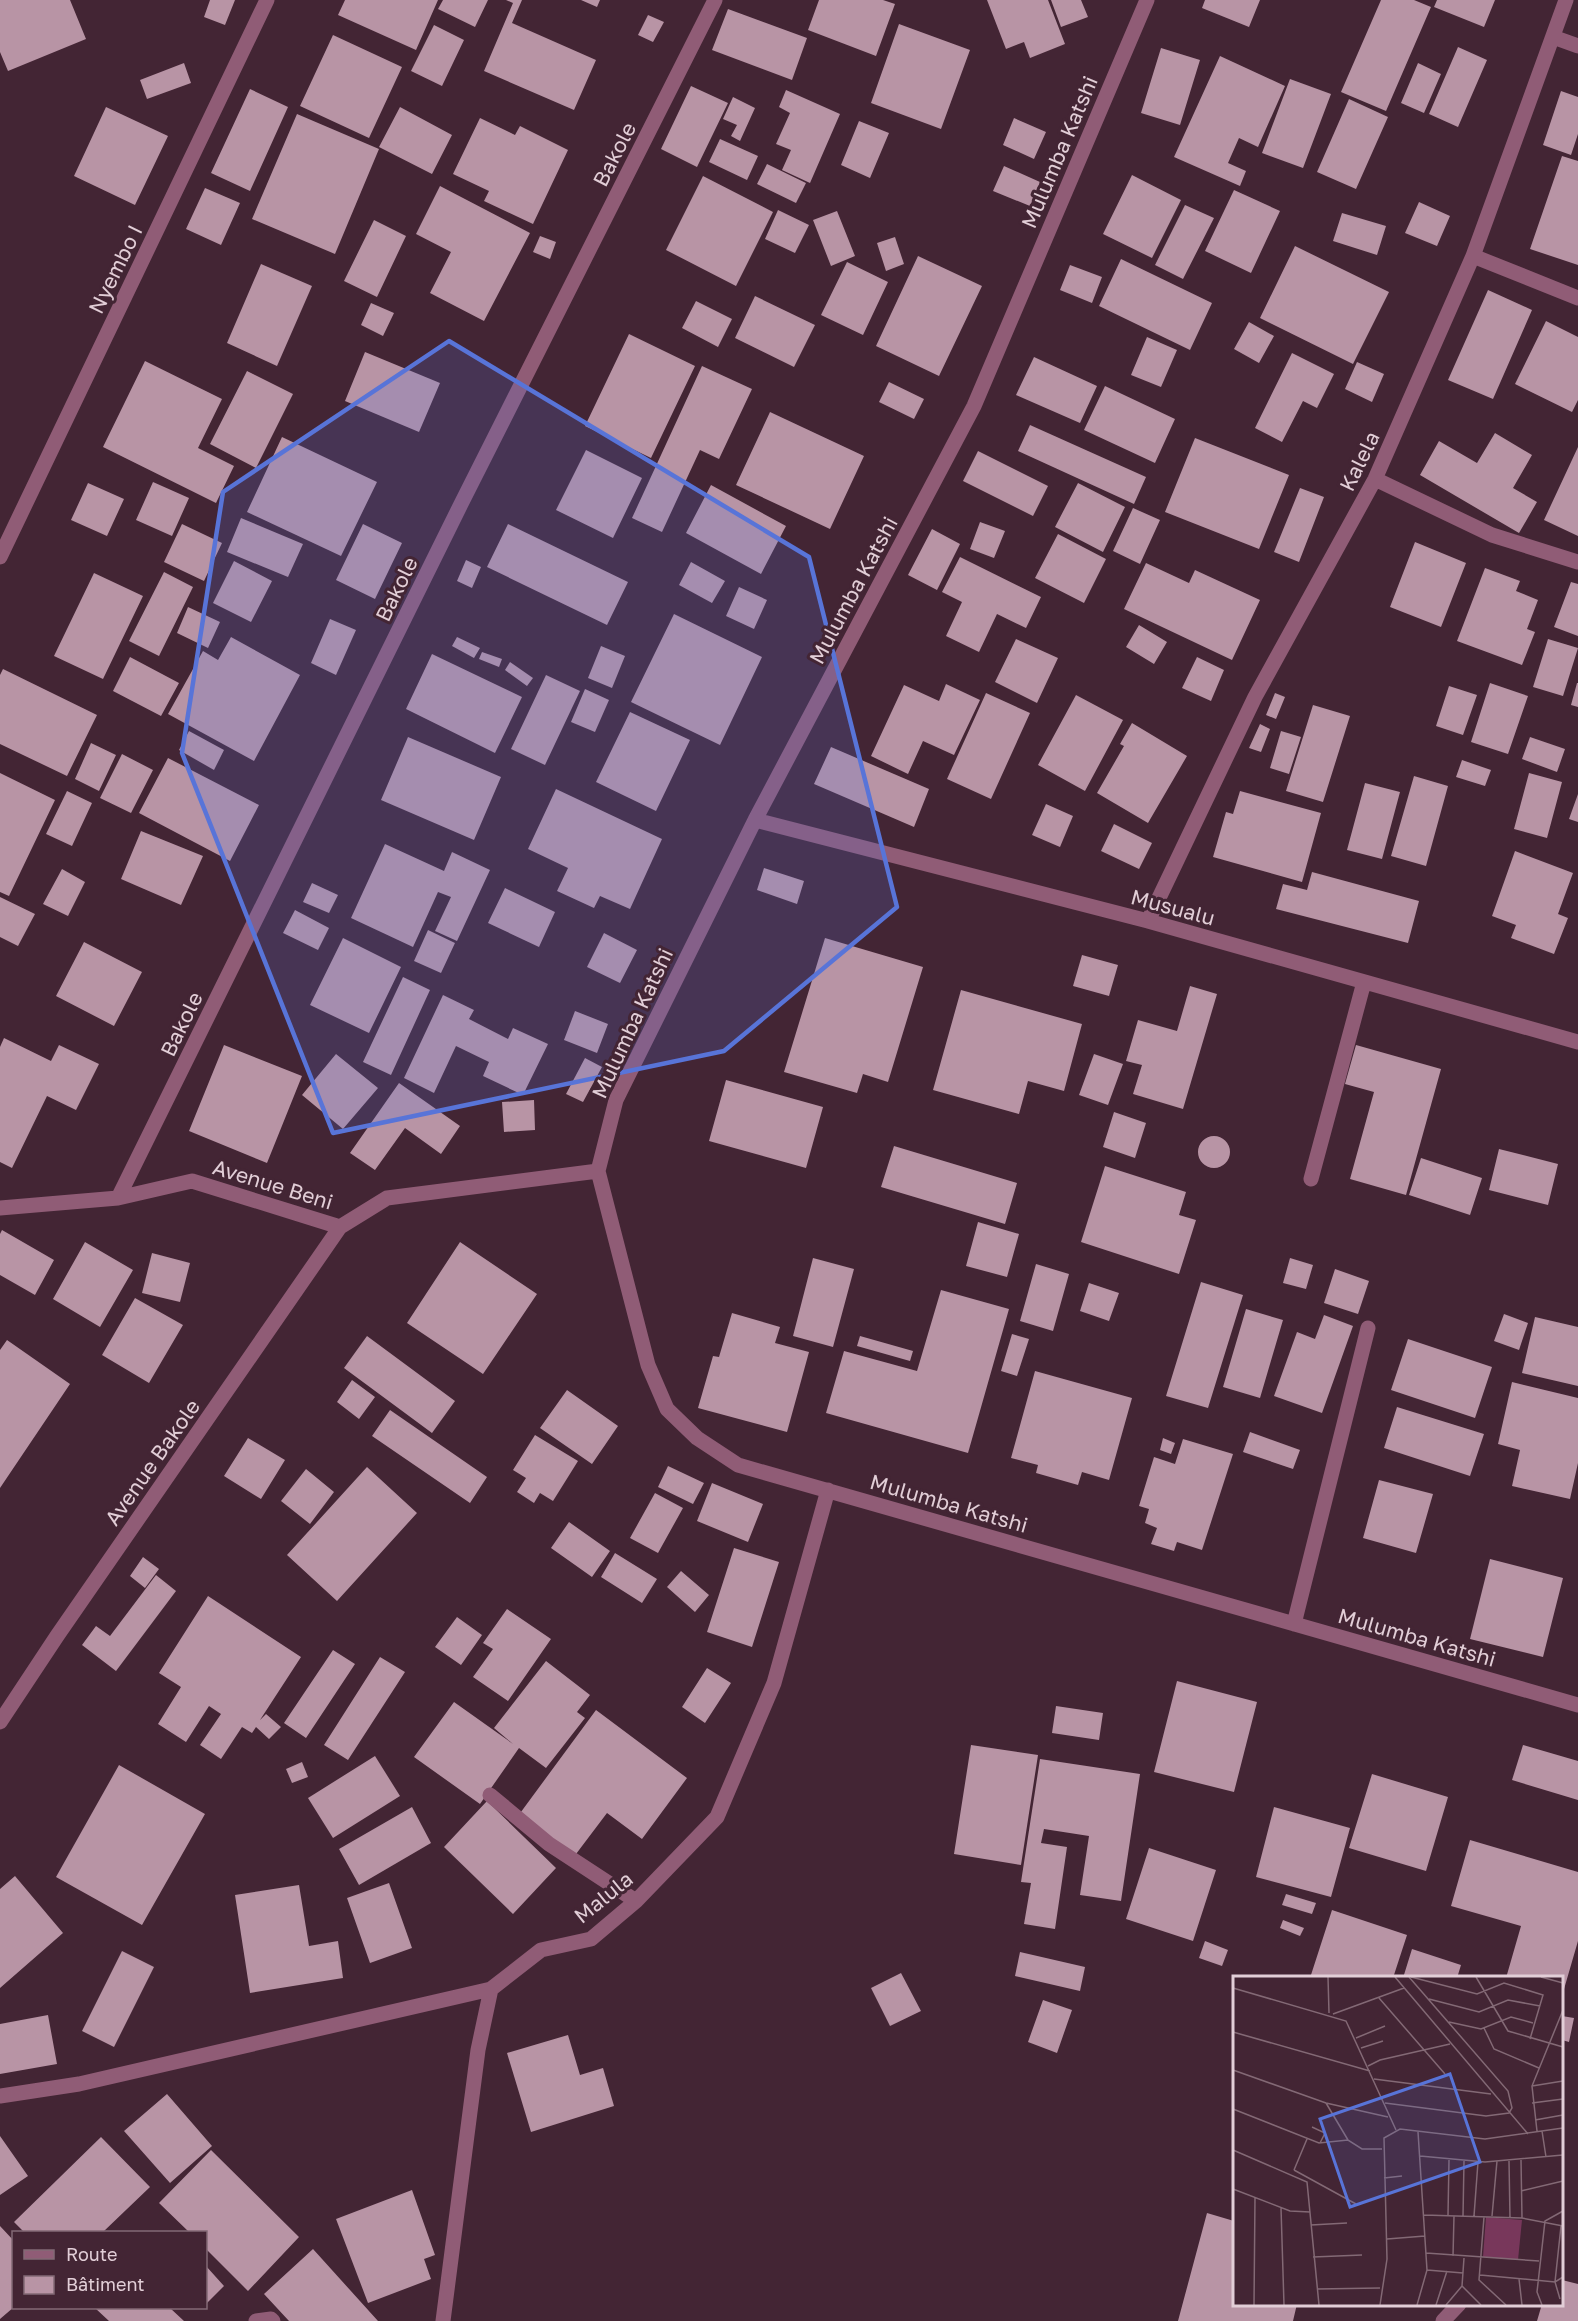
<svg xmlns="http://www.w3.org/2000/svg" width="1578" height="2321" font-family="'Golos Text',sans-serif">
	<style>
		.building { fill: #b894a5 }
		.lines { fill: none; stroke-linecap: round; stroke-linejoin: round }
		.minor { stroke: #905c76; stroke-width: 15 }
		.marked { fill: #5874d8; fill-opacity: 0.2; stroke: #5874d8; stroke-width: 4.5; stroke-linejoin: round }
		.labels { text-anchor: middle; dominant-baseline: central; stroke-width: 6; stroke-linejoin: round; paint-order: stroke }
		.street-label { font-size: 21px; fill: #e2ced7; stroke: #432534 }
		.inset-road { fill: none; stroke: #836975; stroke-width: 1.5 }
		.view { fill: #5874d8; fill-opacity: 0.15; stroke: #5874d8; stroke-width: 3 }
		.inset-edge { fill: none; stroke: #e2ced7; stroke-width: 3 }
	</style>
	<rect width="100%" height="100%" fill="#432534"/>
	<path class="building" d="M0,0h70l16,39 -78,32 -8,-19z
		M210,0h25l-10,25 -21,-8z
		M345,0h93l-22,50 -78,-35z
		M443,0h45l-13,27 -37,-18z
		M506,0h16l-10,23 84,37 -22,50 -90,-39 29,-68z
		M581,0h19l-3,7z
		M819,0h64l12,4 -19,52 -68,-26z
		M987,0h61l17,44 -35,14 -6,-16 -18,7z
		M1051,0h30l7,17 -27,10z
		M1205,0h55l-11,27 -47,-19z
		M1381,0h33l17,7 -45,104 -45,-19z
		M1437,0h58l-11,27 -50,-20z
		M728,9l79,29 -15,42 -80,-30z
		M648,15l16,7 -11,20 -15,-7z
		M899,24l71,26 -29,79 -70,-26z
		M434,25l30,15 -22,46 -31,-15z
		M333,35l69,32 -33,71 -69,-32z
		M1458,47l29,13 -29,67 -29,-13z
		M1161,48l39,12 -20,65 -39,-12z
		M1220,56l65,30 -27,61 -19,-9 -11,25 18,8 -6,15 -66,-29z
		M184,63l7,20 -44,16 -7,-19z
		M1418,63l23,11 -17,39 -23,-10z
		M1290,79l41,15 -28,74 -41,-15z
		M691,86l37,17 -31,64 -36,-18z
		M250,89l38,18 -38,84 -39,-18z
		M786,90l54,24 -30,69 -28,-13 9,-20 -15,-6 14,-31 -11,-6z
		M1561,91l17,6v37l-7,21 -28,-10z
		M733,97l22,11 -15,33 -9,-5 6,-11 -14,-6z
		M1349,99l39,18 -32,72 -39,-17z
		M106,107l62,29 -33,69 -61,-29z
		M400,107l52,28 -20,39 -53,-27z
		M297,114l82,35 -44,105 -83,-35z
		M480,118l35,17 5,-9 48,24 -35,74 -49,-23 5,-10 -36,-17z
		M1014,118l32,14 -12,27 -31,-14z
		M859,121l30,12 -19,45 -29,-13z
		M720,139l38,17 -11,24 -38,-18z
		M1562,156l16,5v104l-48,-16z
		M767,164l39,19 -10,20 -39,-19z
		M1004,166l36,16 -10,24 -37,-15z
		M1132,175l49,25 -29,58 -49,-24z
		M703,176l70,36 -37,74 -70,-36z
		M440,186l90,47 -46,88 -54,-28 21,-41 -35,-18z
		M205,188l35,15 -19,42 -35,-16z
		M1234,190l46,21 -29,62 -46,-22z
		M1419,202l31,14 -13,30 -32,-13z
		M1185,205l29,13 -31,61 -28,-14z
		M778,210l31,15 -14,28 -30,-14z
		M837,211l18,45 -24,10 -18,-46z
		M1342,213l44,13 -9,29 -44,-14z
		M374,220l32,16 -29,61 -33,-16z
		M540,236l16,6 -6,17 -17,-7z
		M895,237l9,27 -18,7 -9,-28z
		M1295,246l94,46 -36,72 -93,-46z
		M918,256l64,30 -43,90 -63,-30z
		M1121,259l91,44 -22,47 -91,-44z
		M847,262l41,20 -25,53 -42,-20z
		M261,264l51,22 -35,80 -50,-23z
		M1070,265l32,12 -10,26 -32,-13z
		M1488,290l44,20 -39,89 -45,-19z
		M755,296l60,29 -21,42 -59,-29z
		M696,301l36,18 -14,28 -36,-19z
		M371,303l23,10 -11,23 -22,-11z
		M1546,321l32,16v63l-6,12 -57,-28z
		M1249,322l25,14 -15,27 -25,-14z
		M629,334l66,32 -44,92 -66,-32z
		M1147,337l30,13 -16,37 -30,-12z
		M365,352l75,31 -21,49 -74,-31z
		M1292,353l42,21 -17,34 -14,-7 -21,41 -27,-14z
		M1034,357l63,29 -17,37 -64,-28z
		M145,361l77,38 -24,49 36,18 -18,37 -113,-56z
		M1357,362l27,12 -12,28 -27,-13z
		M702,366l50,23 -33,70 -19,-9 -38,82 -30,-14z
		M247,371l46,23 -37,74 -46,-24z
		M889,382l35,17 -10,20 -35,-17z
		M1105,386l70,33 -20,44 -71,-33z
		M770,412l94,44 -34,73 -94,-44z
		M1030,425l116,52 -12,27 -116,-53z
		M1495,433l37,22 -19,33 24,14 -18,31 -99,-58 19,-34 38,22z
		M282,437l95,45 -36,74 -94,-44z
		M1195,438l94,37 -30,74 -94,-37z
		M1578,447v89l-34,-16z
		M586,450l56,28 -29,60 -57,-28z
		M978,451l70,35 -15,30 -70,-35z
		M153,482l36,16 -17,38 -36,-16z
		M88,483l36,16 -17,37 -36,-16z
		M1078,483l47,24 -22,45 -48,-25z
		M711,485l75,41 -25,48 -75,-41z
		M1300,488l24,9 -25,65 -25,-10z
		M1133,508l27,12 -20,44 -27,-13z
		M241,518l62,26 -15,33 -61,-25z
		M980,522l25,9 -11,27 -24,-9z
		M182,524l40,19 -18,38 -40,-19z
		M363,524l39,19 -27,56 -39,-19z
		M508,524l120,58 -21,43 -120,-58z
		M932,529l28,15 -23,46 -29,-15z
		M1058,534l48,25 -22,44 -49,-25z
		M1415,542l51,21 -25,64 -51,-20z
		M960,557l81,40 -15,31 -29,-14 -18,38 -33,-16 16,-34 -20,-10z
		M466,560l15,7 -9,21 -15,-7z
		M234,561l38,20 -21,41 -38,-19z
		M691,562l34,19 -13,22 -33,-18z
		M1146,563l43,20 6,-13 65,30 -28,60 -108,-51z
		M1485,568l35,13 -4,10 22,9 -11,29 8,3 -13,33 -65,-24z
		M164,572l29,15 -34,69 -30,-15z
		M94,573l49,23 -40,83 -49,-23z
		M1571,582l7,2v52l-24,-9z
		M739,587l28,13 -13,29 -28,-13z
		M188,607l32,15 -12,26 -31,-15z
		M674,614l88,43 -42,88 -89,-43z
		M330,619l26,11 -20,45 -25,-12z
		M1139,625l28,17 -13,22 -28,-17z
		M231,637l69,38 -46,86 -86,-47 35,-63 15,9z
		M457,637l23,11 -6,10 -22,-12z
		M1016,639l42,19 -21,45 -42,-21z
		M1548,639l30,9 -15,48 -30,-9z
		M601,646l24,10 -13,32 -24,-10z
		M482,652l20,7 -3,8 -20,-8z
		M432,654l90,43 -27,56 -89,-44z
		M130,657l49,26 -18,33 -48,-25z
		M1197,657l27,13 -13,31 -29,-13z
		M510,662l23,16 -6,8 -22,-16z
		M3,669l94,46 -30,61 -67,-32v-69z
		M546,675l34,16 -35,74 -34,-16z
		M1490,683l38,13 -20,58 -37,-12z
		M1577,683h1v24l-7,-2z
		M946,684l34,16 -26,55 -31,-14 -15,33 -37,-18 33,-71 35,16z
		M1449,686l28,9 -14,40 -27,-9z
		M585,689l24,11 -14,32 -24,-10z
		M986,693l44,20 -39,86 -44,-20z
		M1275,693l10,4 -9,22 -10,-4z
		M1076,695l47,25 -38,71 -47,-26z
		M1313,705l37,11 -27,86 -37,-11z
		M630,712l60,28 -34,71 -60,-29z
		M1132,723l55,33 -39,67 -51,-30 27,-47 -4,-2z
		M1260,724l10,5 -9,23 -12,-4z
		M189,731l35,19 -10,20 -35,-20z
		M1281,731l20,6 -12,37 -19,-6z
		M408,737l93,40 -27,63 -93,-40z
		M1530,737l35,12 -8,23 -35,-13z
		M91,743l25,12 -17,36 -24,-12z
		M831,747l98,42 -15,38 -100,-43z
		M122,754l31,16 -22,43 -31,-15z
		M168,758l91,47 -29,56 -91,-48z
		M1462,760l29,10 -6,16 -29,-9z
		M0,773l55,27 -46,96 -9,-4z
		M1529,773l33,9 -15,56 -33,-9z
		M1414,776l34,10 -22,80 -35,-10z
		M1365,783l35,9 -18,67 -35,-9z
		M556,789l106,50 -32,70 -30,-13 -6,12 -37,-17 11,-23 -40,-19z
		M67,791l25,12 -20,43 -26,-12z
		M1240,791l81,22 -19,69 -89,-25 13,-45 7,2z
		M1578,794v28l-9,-3z
		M1046,804l27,12 -13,31 -28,-12z
		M1114,824l38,19 -13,26 -38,-18z
		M141,831l62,25 -22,49 -60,-26z
		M385,844l59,27 8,-19 38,18 -33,71 -22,-10 16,-34 -13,-5 -25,55 -62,-29z
		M1515,851l58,22 -15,41 10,4 -14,36 -43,-16 5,-13 -24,-9z
		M764,868l40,13 -7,23 -40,-14z
		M62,869l23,13 -17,34 -25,-12z
		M1312,872l107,29 -11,42 -132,-34 7,-25 24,6z
		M312,883l26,12 -9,18 -26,-11z
		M505,888l50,24 -16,35 -51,-24z
		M0,897l35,17 -17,32 -18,-9z
		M295,910l34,18 -11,22 -35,-17z
		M428,930l27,13 -14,30 -27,-12z
		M604,933l33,17 -17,33 -33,-16z
		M343,938l58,29 -32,66 -59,-28z
		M825,938l98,29 -35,115 -25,-8 -6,19 -73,-21z
		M84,942l58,30 -28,54 -58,-30z
		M1082,955l36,10 -9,31 -36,-10z
		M403,977l27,13 -39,85 -28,-13z
		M1190,986l27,8 -34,115 -50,-15 9,-29 -16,-4 12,-41 39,11z
		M961,990l121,34 -18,67 -36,-10 -9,33 -86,-24z
		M443,995l31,15 -5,9 39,20 5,-11 35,16 -25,51 -40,-19 6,-14 -33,-16 -22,47 -30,-15z
		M575,1011l33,13 -11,29 -33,-13z
		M4,1038l47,23 8,-16 40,19 -23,46 -29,-14 -35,72 -12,-6v-115z
		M224,1045l78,31 -35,87 -78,-32z
		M1356,1045l85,24 -35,126 -56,-16 24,-87 -29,-8z
		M336,1054l42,34 -35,41 -41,-34z
		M1094,1054l29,10 -15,41 -29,-10z
		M585,1058l17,9 -19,35 -17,-8z
		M726,1080l97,27 -17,61 -97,-27z
		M399,1083l61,43 -19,28 -36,-26 -30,42 -25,-17z
		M534,1100l1,30 -31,2 -2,-30z
		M1114,1112l32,11 -11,35 -32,-11z
		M1198 1152a16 16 0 1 1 32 0a16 16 0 1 1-32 0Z
		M894,1146l123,37 -12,41 -124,-37z
		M1499,1149l59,15 -10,41 -59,-15z
		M1421,1158l61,20 -12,37 -61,-20z
		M1105,1166l81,26 -7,23 17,5 -17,54 -98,-32z
		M978,1222l41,12 -12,43 -41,-11z
		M2,1230l52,30 -19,35 -35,-20v-41z
		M85,1242l48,28 -33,57 -47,-28z
		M460,1242l77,52 -54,80 -76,-51z
		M152,1253l38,10 -10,39 -38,-9z
		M813,1258l41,11 -21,78 -40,-11z
		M1290,1258l23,7 -7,24 -23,-6z
		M1036,1264l33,10 -16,57 -33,-10z
		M1335,1269l34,12 -11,33 -34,-11z
		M1201,1282l42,13 -35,113 -42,-12z
		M1089,1283l30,10 -10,28 -29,-10z
		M941,1290l68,19 -41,144 -142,-40 18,-62 73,20z
		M135,1298l48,27 -34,58 -47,-28z
		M1246,1309l37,11 -23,78 -37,-11z
		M732,1313l48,14 -5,16 34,9 -22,80 -89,-24 15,-52 6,1z
		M1504,1314l24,9 -9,27 -25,-9z
		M1324,1315l29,11 -31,87 -48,-17 23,-64 18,7z
		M1535,1317l43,10v59l-56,-13z
		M1012,1334l17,5 -12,37 -16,-5z
		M367,1336l88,65 -23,32 -88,-65z
		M860,1336l53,15 -3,10 -53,-15z
		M1408,1339l84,28 -17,51 -84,-28z
		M7,1340l63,44 -70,104v-138z
		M1035,1371l97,27 -23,82 -27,-8 -4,13 -42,-12 2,-8 -27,-7z
		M352,1380l23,17 -16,22 -22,-17z
		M1512,1382l66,16v65l-8,36 -58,-13 8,-36 -22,-6z
		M567,1390l51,36 -26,38 -52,-36z
		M1397,1407l87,27 -14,42 -86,-28z
		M390,1410l97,67 -17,26 -98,-67z
		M1250,1432l50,18 -7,19 -50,-17z
		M535,1435l43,26 -25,40 -13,-8 -6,10 -17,-11 9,-14 -13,-8z
		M248,1438l37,22 -24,39 -37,-23z
		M1163,1438l12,5 -4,11 -11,-4z
		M1183,1439l50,15 -31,96 -25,-8 -3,9 -23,-7 6,-16 -12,-5 4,-14 -10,-3 15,-49 21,7z
		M668,1466l36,17 -11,21 -35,-17z
		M367,1467l50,46 -80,88 -50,-46z
		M306,1469l28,23 -24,32 -29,-23z
		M1379,1480l54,14 -17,59 -53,-15z
		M712,1483l51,21 -15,38 -51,-21z
		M655,1493l28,15 -25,45 -28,-15z
		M569,1522l41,29 -18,26 -41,-29z
		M734,1548l45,14 -27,85 -45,-15z
		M615,1553l42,26 -15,24 -41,-26z
		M143,1557l16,12 -14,19 -15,-12z
		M1490,1559l73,19 -20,79 -73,-18z
		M681,1571l28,24 -14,17 -28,-25z
		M156,1575l20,16 -60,80 -34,-26 14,-19 14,10z
		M208,1596l93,61 -41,63 6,-6 15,13 -12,12 -13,-12 -4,6 -10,-6 -21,32 -21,-14 21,-31 -12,-8 -23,36 -28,-18 23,-37 -22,-14z
		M507,1609l44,30 -43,62 -35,-24 20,-28 -10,-6z
		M457,1617l25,18 -21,30 -26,-18z
		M333,1650l22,14 -49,74 -22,-15z
		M380,1657l25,15 -57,88 -24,-15z
		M546,1661l44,34 -13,17 8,6 -39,50 -27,-20 -39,56 -66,-47 40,-55 59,42 -19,-16z
		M707,1668l24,15 -26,40 -23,-16z
		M1177,1681l80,21 -23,90 -80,-20z
		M1056,1706l47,7 -4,27 -47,-7z
		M596,1710l91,68 -45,61 -35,-26 -34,45 -55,-42z
		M971,1745l67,10 -17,110 -67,-11z
		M1523,1745l55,16v39l-66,-20z
		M375,1756l25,40 -67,42 -25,-40z
		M1040,1759l100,15 -19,127 -41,-6 9,-59 -45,-7 -3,14 26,4 -12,82 -31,-5 7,-41 -10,-1z
		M302,1762l6,15 -16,6 -6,-14z
		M119,1765l86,49 -63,111 -86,-48z
		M1372,1774l76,23 -22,74 -77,-23z
		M487,1801l69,67 -43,46 -69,-67z
		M412,1807l19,36 -72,42 -20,-36z
		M1274,1807l76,21 -19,69 -75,-20z
		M1470,1840l108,32v69l-16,55v-18h-56l15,-52 -70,-20z
		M1149,1848l67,22 -23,71 -67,-22z
		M15,1876l48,57 -63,55v-99z
		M389,1883l23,65 -42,15 -23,-65z
		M299,1885l10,61 29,-5 5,37 -93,15 -15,-98z
		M1286,1894l30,9 -4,11 -30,-9z
		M1332,1910l75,25 -14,43h-83z
		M1283,1920l21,8 -4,8 -20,-8z
		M1205,1941l23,9 -6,16 -23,-8z
		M1412,1949l49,16 -4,13h-54z
		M122,1951l32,16 -40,80 -32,-16z
		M1020,1952l65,15 -5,24 -65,-15z
		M901,1973l20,38 -31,15 -19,-38z
		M1043,2000l29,10 -15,43 -29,-11z
		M48,2015l9,49 -57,10v-50z
		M1562,2016l12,2 -5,24 -7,-2z
		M568,2035l12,40 23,-7 11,38 -83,26 -24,-79z
		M167,2094l45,52 -42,37 -46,-52z
		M0,2136l28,40 -28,19z
		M101,2137l49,50 -47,45h-79l-10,-10z
		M211,2150l88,87 -51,54 -42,-42v-17h-17l-30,-29z
		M412,2190l23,65 -11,4 7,20 -63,24 -32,-84z
		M1207,2213l27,8v83h63l-4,17h-115z
		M0,2226l14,15v66l-14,12z
		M313,2249l65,72h-89l-25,-27z
		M206,2266l18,20 -18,18z
		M1562,2280l16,4v37h-41l5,-17h20z
		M95,2308h75l14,13h-75z"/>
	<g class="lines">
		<path class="minor" d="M1147,0l-173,406 -219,414 -139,280 -18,71 50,194 19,44 30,29 41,27 840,240
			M1553,37l25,9
			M1473,256l105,42
			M1375,479l117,56 86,27
			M0,557l267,-557
			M755,820l393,101 430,121
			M1148,921l107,-224 120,-218 98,-223 93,-256
			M1311,1179l53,-197
			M118,1198l343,-694 254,-504
			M0,1208l118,-10 74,-17 148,46 47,-29 211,-27
			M1294,1624l74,-296
			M0,1722l57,-86 283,-409
			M490,1795l59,49 87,57
			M0,2096l79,-12 412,-95
			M256,2321l15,-2 2,2
			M443,2321l35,-271 13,-61 50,-39 50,-11 45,-38 81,-84 57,-134 54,-193
			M1443,2321l16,-17"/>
	</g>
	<path class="marked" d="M449,341l360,216 88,350 -173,144 -391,82 -151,-380 41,-261z"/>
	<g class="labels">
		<g class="street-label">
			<text transform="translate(1059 152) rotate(-67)">Mulumba Katshi</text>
			<text transform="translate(614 154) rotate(-63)">Bakole</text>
			<text transform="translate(115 269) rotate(-64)">Nyembo I</text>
			<text transform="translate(1359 461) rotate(-64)">Kalela</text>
			<text transform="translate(396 589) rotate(-64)">Bakole</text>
			<text transform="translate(853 590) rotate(-62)">Mulumba Katshi</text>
			<text transform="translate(1173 907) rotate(15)">Musualu</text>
			<text transform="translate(632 1023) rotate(-65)">Mulumba Katshi</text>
			<text transform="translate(181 1024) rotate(-64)">Bakole</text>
			<text transform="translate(273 1184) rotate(17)">Avenue Beni</text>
			<text transform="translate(152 1462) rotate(-55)">Avenue Bakole</text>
			<text transform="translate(949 1503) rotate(16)">Mulumba Katshi</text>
			<text transform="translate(1417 1637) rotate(16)">Mulumba Katshi</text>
			<text transform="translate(603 1897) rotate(-39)">Malula</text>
		</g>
	</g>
	<g transform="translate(1233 1976)">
		<rect width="330" height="330" fill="#432534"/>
		<path d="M253,241l36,3 -4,40 -35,-3z" fill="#78375b"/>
		<path class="inset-road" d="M95,1l1,36M162,1l133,157M178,1l66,17 27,-11 39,12 -13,44M243,1l32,54 55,16M308,1l22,6M0,12l113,33 50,109M146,22l66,76M196,23l50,13 29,-12 32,6M100,38l71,-26M216,46l32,7 30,-12 22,6M251,52l10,21 45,19M0,56l137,39M123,62l29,-12M128,72l22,-7M135,90l12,-6 70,-16M0,94l93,33 62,14M141,103l117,15M299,110l31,-5M93,127l22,37M152,127l101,13 23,-3 3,-5 -4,-17 -99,-114M299,127l31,-4M0,133l86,34 29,-3 14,9h20M302,144l28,-5M79,151l13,6 -5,10M304,155l-5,-45 31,-76M309,155l4,26M0,174l74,32 12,123M187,180l65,6 78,-7M288,184l1,58M276,185l1,57M61,194l62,34M61,194l13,-31M151,202l18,-2M0,213l57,22 20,1M288,215l42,-10M48,232l3,97M191,239l98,3 41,8M215,239l1,-55M230,240l1,-55M241,240l4,-54M259,240l5,-55M251,241l-5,63 27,25M78,249l36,-2M154,263l38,-3M193,277l113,8M220,280l1,-40M80,281l49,-2M231,282l-2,28 19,19M194,294l36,3M247,299l75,7 8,-5M286,303l3,26M84,313l63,-1M327,323l-5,-17 6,-56M21,329l1,-108M147,329l7,-46 -3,-121 16,-9 85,10 78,-11M184,329l10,-35 -9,-138M203,329l11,-34M213,329l16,-19M309,329l-5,-13 8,-71 18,-10"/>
		<path class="view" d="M217,98l30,88 -130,45 -30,-88z"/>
		<rect width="330" height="330" class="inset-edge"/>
	</g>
	<rect x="12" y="2231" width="195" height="78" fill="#432534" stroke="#836975" stroke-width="1.5"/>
	<rect x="24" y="2250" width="30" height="9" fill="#905c76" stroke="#836975" stroke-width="1.5"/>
	<text x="66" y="2261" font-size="18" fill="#e2ced7">Route</text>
	<rect x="24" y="2276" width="30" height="18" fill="#b894a5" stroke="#836975" stroke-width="1.5"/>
	<text x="66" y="2291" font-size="18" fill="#e2ced7">Bâtiment</text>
</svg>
